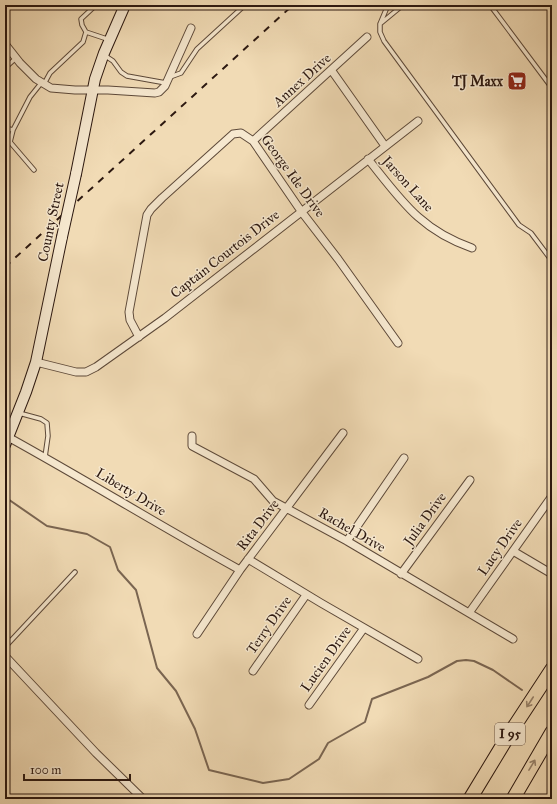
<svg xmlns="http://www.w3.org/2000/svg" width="557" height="804" font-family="'IM FELL Great Primer',serif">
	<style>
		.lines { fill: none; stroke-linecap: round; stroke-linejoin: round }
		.stream { stroke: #7a6551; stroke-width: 2 }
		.service-casing { stroke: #5d4939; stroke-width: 5.5 }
		.minor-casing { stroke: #5d4939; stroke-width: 9 }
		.secondary-casing { stroke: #2c1810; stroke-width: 12 }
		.motorway-casing { stroke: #2c1810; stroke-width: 15 }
		.service { stroke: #f6e8cf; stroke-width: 3.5 }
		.minor { stroke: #f6e8cf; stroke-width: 7 }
		.secondary { stroke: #f6e8cf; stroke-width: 10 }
		.motorway { stroke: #f1dbb5; stroke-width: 13 }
		.rail { stroke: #2c1810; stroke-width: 2; stroke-dasharray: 7 7; stroke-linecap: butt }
		.secondary-bridge-casing { stroke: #2c1810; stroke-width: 12; stroke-linecap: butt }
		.secondary-bridge { stroke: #f6e8cf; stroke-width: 10 }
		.oneway { stroke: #98836b }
		.labels { text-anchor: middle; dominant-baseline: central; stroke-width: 3; stroke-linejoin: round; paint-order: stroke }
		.shield { fill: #f6e8cf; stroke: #695649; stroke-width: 1 }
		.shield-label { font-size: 13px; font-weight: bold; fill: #2c1810 }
		.street-label { font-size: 14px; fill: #2c1810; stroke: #f6e8cf }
		.poi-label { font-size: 14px; font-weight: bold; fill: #2c1810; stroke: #f6e8cf; text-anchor: end }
	</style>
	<rect width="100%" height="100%" fill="#f1dbb5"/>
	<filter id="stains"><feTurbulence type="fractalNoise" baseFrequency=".005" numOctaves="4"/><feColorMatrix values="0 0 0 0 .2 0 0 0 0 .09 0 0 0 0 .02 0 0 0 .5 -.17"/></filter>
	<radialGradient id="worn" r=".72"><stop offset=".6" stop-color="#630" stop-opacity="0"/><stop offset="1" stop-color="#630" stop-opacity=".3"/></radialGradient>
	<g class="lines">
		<path class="stream" d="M5,497l42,29 40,8 23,13 8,23 18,20 21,78 19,23 19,38 14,41 54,13 26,-4 30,-20 9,-16 37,-21 7,-23 56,-22 29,-16 9,-1 8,1 19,9 29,20"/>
		<g class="service-casing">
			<path id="service" d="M388,5l-8,19 23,-19
				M490,5l62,83
				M380,24v8l4,9 135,184 12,8 21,28
				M86,32l24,8
				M104,55l9,6 8,11 6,4 39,7
				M5,68l11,-10
				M170,77l11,-4 16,-24 48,-44
				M44,84l6,-11 33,-31 3,-10 -4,-7 -1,-6 15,-14
				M5,108v1
				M5,128l8,2 17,-33 12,-15
				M13,130l-3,12 24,28
				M5,146l5,-4
				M19,413l22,6 6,4 1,13 -3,21
				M5,636l5,5
				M5,647l70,-75"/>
		</g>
		<g class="minor-casing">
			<path id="minor" d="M5,44l15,19 16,16 15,9 24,2h33l47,3 4,-1 6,-6 26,-58
				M332,71l53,75
				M253,141l114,-104
				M368,159c33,41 52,71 104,89
				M139,337l-9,-17 -1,-8 18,-97 4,-6 11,-11 71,-64 8,-1 12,8 48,70 37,48 60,84
				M36,362l40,10h10l10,-5 69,-49 253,-197
				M192,436v10l62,33 19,22 74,40 166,98
				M8,437c78,43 154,90 232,133
				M347,541l57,-83
				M513,551l39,23
				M248,559l73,44 97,56
				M401,574l69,-94
				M469,613l83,-117
				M197,634l43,-64 103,-137
				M5,656l91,97 47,46
				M253,671l53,-76
				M309,705l55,-77"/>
		</g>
		<g class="secondary-casing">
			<path id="secondary" d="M76,174l19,-95 9,-26 21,-48
				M5,445l21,-53 10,-30 26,-125"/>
		</g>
		<g class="motorway-casing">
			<path id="motorway" d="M470,799l40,-66 42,-64
				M513,799l39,-67"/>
		</g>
		<use href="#service" class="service"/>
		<use href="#minor" class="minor"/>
		<use href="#secondary" class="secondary"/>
		<use href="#motorway" class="motorway"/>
		<path class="rail" d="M5,267l288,-262"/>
		<g class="secondary-bridge-casing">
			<path id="secondary-bridge" d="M62,237l14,-63"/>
		</g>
		<use href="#secondary-bridge" class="secondary-bridge"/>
	</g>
	<defs><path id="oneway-shaft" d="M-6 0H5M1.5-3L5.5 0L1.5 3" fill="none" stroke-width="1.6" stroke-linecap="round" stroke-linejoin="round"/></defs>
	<g class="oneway">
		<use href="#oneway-shaft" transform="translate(530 702) rotate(123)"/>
		<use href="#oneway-shaft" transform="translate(532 765) rotate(-59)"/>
	</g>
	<defs>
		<g id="supermarket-square" transform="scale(1)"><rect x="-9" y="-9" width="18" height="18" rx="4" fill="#8f2418" stroke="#f6e8cf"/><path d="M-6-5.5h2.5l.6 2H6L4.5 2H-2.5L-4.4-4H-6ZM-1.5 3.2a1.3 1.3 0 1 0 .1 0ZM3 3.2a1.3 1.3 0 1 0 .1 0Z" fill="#fff"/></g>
	</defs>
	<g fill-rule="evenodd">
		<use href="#supermarket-square" x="517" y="81"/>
	</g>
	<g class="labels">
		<rect class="shield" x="495" y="723" width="30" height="22" rx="3"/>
		<g class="shield-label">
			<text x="510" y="734">I 95</text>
		</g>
		<g class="street-label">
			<text transform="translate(302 80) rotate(-42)">Annex Drive</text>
			<text transform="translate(293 176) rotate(54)">George Ide Drive</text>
			<text transform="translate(408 184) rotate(48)">Jarson Lane</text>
			<text transform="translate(51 222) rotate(-78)">County Street</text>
			<text transform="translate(225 254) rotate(-38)">Captain Courtois Drive</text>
			<text transform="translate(131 492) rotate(31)">Liberty Drive</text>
			<text transform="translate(425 519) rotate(-54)">Julia Drive</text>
			<text transform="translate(258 525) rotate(-53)">Rita Drive</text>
			<text transform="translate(352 530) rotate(30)">Rachel Drive</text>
			<text transform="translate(500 547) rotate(-55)">Lucy Drive</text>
			<text transform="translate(269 625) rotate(-55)">Terry Drive</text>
			<text transform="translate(326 659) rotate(-55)">Lucien Drive</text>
		</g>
		<g class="poi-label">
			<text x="503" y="81">TJ Maxx</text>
		</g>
	</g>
	<rect width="557" height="804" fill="none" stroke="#f1dbb5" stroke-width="20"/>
	<rect x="6" y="6" width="545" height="792" fill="none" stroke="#2c1810" stroke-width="2"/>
	<rect x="10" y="10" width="537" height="784" fill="none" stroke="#2c1810"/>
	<path d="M24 774v6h106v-6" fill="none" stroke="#2c1810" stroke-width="2"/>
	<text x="30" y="774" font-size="12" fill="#2c1810" stroke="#f6e8cf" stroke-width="3" paint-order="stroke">100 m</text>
	<rect width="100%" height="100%" filter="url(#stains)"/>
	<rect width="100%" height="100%" fill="url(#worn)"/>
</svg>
